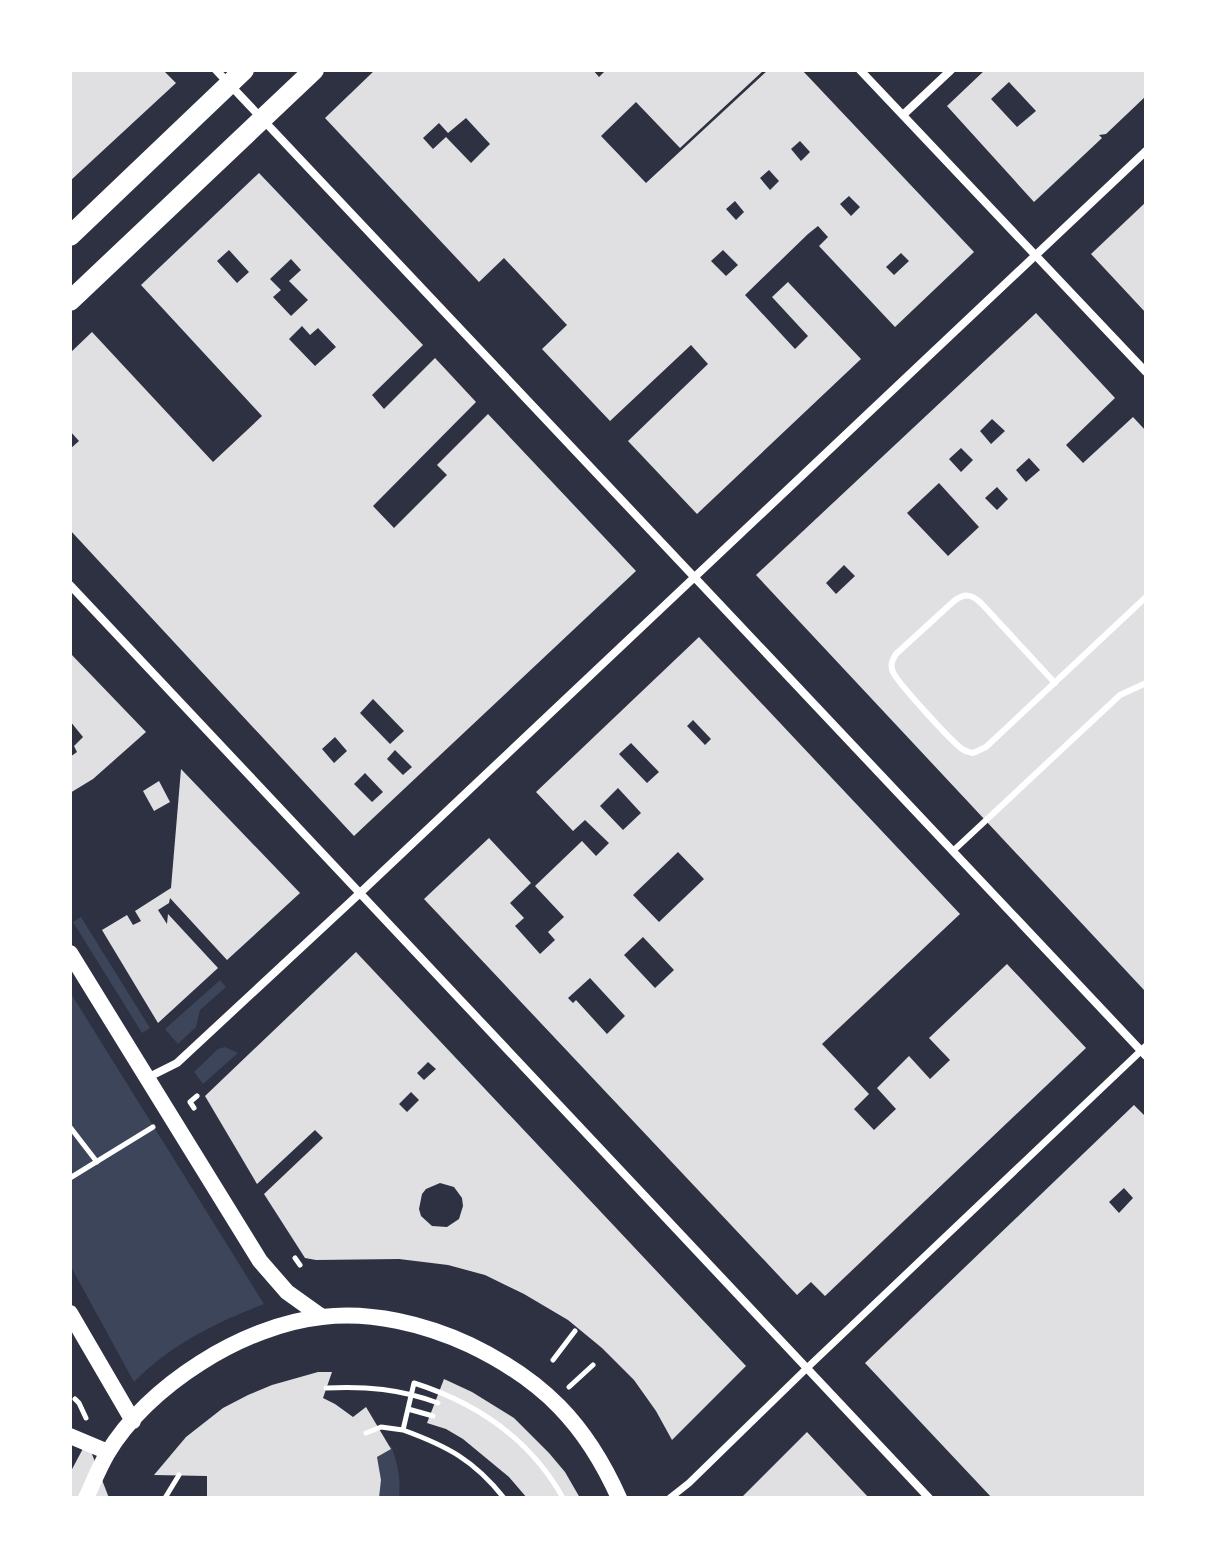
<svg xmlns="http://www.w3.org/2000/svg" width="1216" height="1568" font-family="Inter,sans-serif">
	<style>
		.green { fill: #3c4559 }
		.building { fill: #e0e0e3; fill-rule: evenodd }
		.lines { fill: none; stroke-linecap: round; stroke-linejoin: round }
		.path { stroke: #fff; stroke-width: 5 }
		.service { stroke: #fff; stroke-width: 6 }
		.pedestrian { stroke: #fff; stroke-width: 7 }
		.minor { stroke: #fff; stroke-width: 8 }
		.secondary { stroke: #fff; stroke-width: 16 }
		.primary { stroke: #fff; stroke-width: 20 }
	</style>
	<rect width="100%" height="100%" fill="#2d3142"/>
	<path class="green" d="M81,917l69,111 -8,5 -69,-111z
		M220,980l6,7 -26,23 -4,17 -18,17 -13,-15z
		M70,992l194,312c-49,19 -93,40 -130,78l-64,-117z
		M225,1047l13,6 -35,31 -9,-12 24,-23z
		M391,1446c7,18 10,33 8,52h-20l2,-18 -6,-30z"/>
	<path class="building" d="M70,70h93l13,13 -106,98z
		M375,70h218l6,7 7,-7h158l-84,78 -44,-46 -35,34 45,47 122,-113h34l172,182 -79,75 -76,-81 9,-9 -10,-11 -10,8 -63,61 50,54 13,-13 -36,-39 16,-15 73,77 -164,155 -69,-73 80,-77 -17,-19 -81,76 -68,-72 25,-24 -63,-67 -25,24 -154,-164zM466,118l24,26 -19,19 -25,-26 -13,12 -10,-11 16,-15 9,10zM800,141l10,11 -9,9 -10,-12zM769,170l10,11 -9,9 -10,-12zM849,196l11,11 -9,9 -11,-12zM735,201l9,11 -8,8 -10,-11zM723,250l15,15 -12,11 -15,-15zM901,253l8,8 -15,14 -8,-8z
		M985,70h161v26l-40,38 -7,1 3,3 -68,64 -87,-96zM1009,82l27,29 -19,16 -26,-28z
		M259,173l164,172 -51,50 12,14 51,-51 41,44 -103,104 21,22 53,-53 -10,-10 51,-51 148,157 -282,265 -284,-306v-81l9,-8 -9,-10v-78l22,-21 121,130 49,-46 -121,-131zM229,250l20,22 -12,11 -20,-22zM291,259l10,11 -12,11 19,19 -17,16 -18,-19 8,-7 -11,-11zM302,326l8,9 8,-7 18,19 -21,19 -26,-27zM373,699l31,32 -14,13 -30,-31zM335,737l12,14 -13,12 -12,-14zM395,750l17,17 -9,8 -16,-16zM365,773l18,19 -11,10 -18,-18z
		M1146,202v111l-55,-59z
		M1036,313l79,85 -49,47 17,18 50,-46 13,14v557l-2,2 -388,-415zM992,419l13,12 -14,13 -11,-13zM961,448l12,12 -12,12 -12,-13zM1029,458l11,12 -14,12 -10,-12zM939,483l40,44 -31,29 -41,-43zM997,487l11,12 -11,11 -12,-12zM844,565l11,11 -19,18 -10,-11z
		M699,637l261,277 -138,130 47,50 -15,15 20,21 22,-21 -19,-21 32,-32 21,23 20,-19 -21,-22 78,-74 79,84 -261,248 -14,-14 -14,13 -373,-396 65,-61 42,45 -21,20 14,15 -9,8 25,28 15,-14 -7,-8 16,-15 -29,-31 47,-45 14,15 13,-13 -24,-23 -12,11 -37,-39zM693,720l18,19 -6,6 -18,-19zM631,743l28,29 -12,11 -28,-29zM618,788l23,25 -18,17 -23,-24zM678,852l26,27 -45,43 -26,-27zM643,937l31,33 -19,18 -31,-33zM590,978l35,38 -18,18 -31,-34 -3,3 -5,-5z
		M70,653l76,79 -53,47 -23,14v-36l7,-5 -3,-6 9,-9 -13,-16z
		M181,769l119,124 -73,67 -57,-62 -1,5 -11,7 9,14 1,-10 50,54 -60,55 -56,-93 25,-15 6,10 8,-4 -6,-10 36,-23z
		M159,781l11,21 -16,9 -11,-20z
		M356,952l390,414 -74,74 -16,-29 -22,-31 -32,-32 -34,-28 -44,-26 -39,-19 -37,-10 -49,-6 -83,1 -11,-2 -41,-64 59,-56 -8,-8 -58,54 -52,-88zM428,1062l8,7 -12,11 -7,-7zM411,1092l8,8 -12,12 -8,-8zM440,1183l14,4 8,11 1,8 -4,13 -12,8 -15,-1 -11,-10 -2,-7 3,-15 4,-5z
		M1134,1105l12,12v381h-154l-127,-135zM1124,1188l9,10 -14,15 -10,-11z
		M318,1372h14l-9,26 12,6 18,13 13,-10 25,42 -14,8 4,23 -2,18h-172v-22l-53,-1 32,-38 37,-29 25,-13 24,-10z
		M444,1379l28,13 42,26 35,35 16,19 15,26h-53l-18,-21 -46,-38 -17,-10 -19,-6z
		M807,1432l62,66h-128z
		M87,1441l22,57h-39v-25z"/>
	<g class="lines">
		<path class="path" d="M194,1108l-4,-6 7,-6
			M70,1127l27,35
			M70,1178l83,-51
			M295,1258l5,7
			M553,1360l22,-29
			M569,1387l24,-22
			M326,1388c40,-2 74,1 112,15
			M75,1399l4,4 7,15
			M408,1409l25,7
			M403,1430c44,16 71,30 101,68
			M366,1433l15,-6 22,3 11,-47c63,20 116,56 149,115
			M165,1498l14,-23"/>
		<path class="service" d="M1055,683l-74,-80c-10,-9 -16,-10 -27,-2l-58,53c-4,6 -6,11 -3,18 4,10 58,69 69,77 4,3 6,3 11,4l13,-6 160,-150
			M953,851l167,-156 26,-12"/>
		<path class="pedestrian" d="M670,1498l19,-15 118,-115 339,-322"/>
		<path class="minor" d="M216,70l930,986
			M860,70l286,302
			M903,115l48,-45
			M70,585l859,913
			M147,1078l30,-15 183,-170 786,-742"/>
		<path class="secondary" d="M70,953l190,308 27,31 35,25
			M70,1313l63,108
			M70,1436l38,16
			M86,1498c7,-15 13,-30 21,-44 40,-68 137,-129 215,-137 49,-6 103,7 148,28 73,35 116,79 149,153"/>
		<path class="primary" d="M70,236l174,-166
			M70,301l244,-231"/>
	</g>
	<rect width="1216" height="1568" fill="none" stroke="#ffffff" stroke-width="144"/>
</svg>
